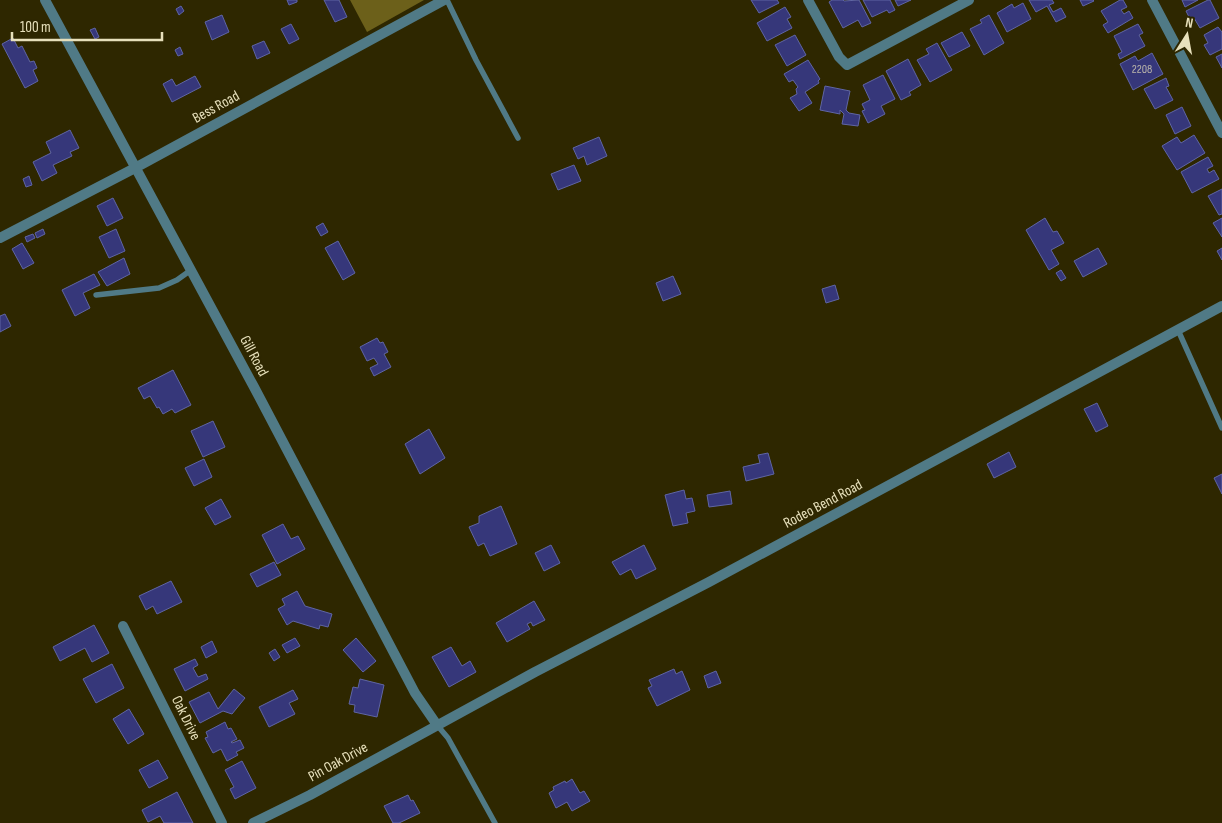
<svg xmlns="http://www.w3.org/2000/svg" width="1222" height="823" font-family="'Sofia Sans Condensed',sans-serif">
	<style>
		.forest { fill: #6c601a }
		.building { fill: #36377a; stroke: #5f65a4 }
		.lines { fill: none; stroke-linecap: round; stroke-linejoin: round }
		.lane { stroke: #507a86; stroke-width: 5.5 }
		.street { stroke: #507a86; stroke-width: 10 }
		.labels { text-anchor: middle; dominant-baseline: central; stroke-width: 4; stroke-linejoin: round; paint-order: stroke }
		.number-label { font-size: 12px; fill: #bbb6ab }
		.street-label { font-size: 15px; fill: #e7e0bb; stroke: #2e2700 }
	</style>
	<rect width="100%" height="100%" fill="#2e2700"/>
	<path class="forest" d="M350,0h74l-57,32z"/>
	<path class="building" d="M287,0h10v2l-8,3z
		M324,0h15l8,17 -12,5z
		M751,0h26l2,3 -20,10z
		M832,0h11l1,1 15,-1 12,23 -9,4 -4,-7 -15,8 -14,-26z
		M863,0h27l5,10 -6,3 -2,-3 -15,7z
		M895,0h16l-13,6z
		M1029,0h23l2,3 -5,2 4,7 8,-4 5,9 -10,5 -9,-16 -11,6z
		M1080,0h13l1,1 -11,5z
		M1120,0h3l4,7 -6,3 3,4 5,-3 4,7 -25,15 -5,-8 5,-3 -7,-11z
		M1182,0h16l-13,7z
		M1208,0h2l9,18 -19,10 -6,-10 -4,1 -4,-8z
		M1023,3l8,16 -24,13 -10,-19 15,-9 2,4z
		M181,6l3,5 -5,4 -3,-6z
		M785,7l6,10 -4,2 5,9 -25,13 -10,-18z
		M222,15l7,17 -17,8 -7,-18z
		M989,15l15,28 -20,12 -14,-26 12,-6 -2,-3z
		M291,24l8,15 -10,5 -8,-15z
		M1138,24l5,9 -4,2 6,11 -25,13 -2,-5 4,-2 -8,-16z
		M1218,27l4,5v17l-12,6 -6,-10 4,-2 -4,-8z
		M95,28l4,9 -4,2 -5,-9z
		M962,32l8,14 -21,11 -8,-14z
		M795,35l11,20 -19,11 -12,-21z
		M13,38l5,10 4,-2 8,16 4,-1 3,7 -4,2 5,11 -13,7 -23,-44z
		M264,41l6,12 -13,6 -5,-13z
		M937,43l15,27 -22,12 -13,-22 12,-6 -3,-5z
		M180,47l3,7 -5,2 -3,-6z
		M1152,53l11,21 -30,16 -13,-26 15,-8 3,5z
		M1222,54v14l-6,-11z
		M908,59l13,26 -12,7 2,3 -10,5 -15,-29z
		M808,60l12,19 -2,2 1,2 -14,9 7,11 -13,8 -9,-13 7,-4 -1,-5 2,-2 -5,-7 -4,2 -5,-8z
		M883,75l12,24 -14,7 4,8 -17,9 -6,-12 3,-1 -3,-6 8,-4 -7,-15z
		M195,76l6,11 -29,15 -9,-18 9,-5 4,7z
		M1166,78l3,8 -3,1 7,13 -18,9 -11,-20z
		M825,86l25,5 -4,19 3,3 11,2 -2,11 -16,-2 2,-10 -4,-4v4l-20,-4z
		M1182,107l9,19 -16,8 -9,-19z
		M70,130l9,18 -9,4 2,4 -19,9 4,8 -15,8 -9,-19 18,-9 -5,-11z
		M1194,135l11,18 -28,17 -15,-24 15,-9 4,6z
		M599,137l8,19 -20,9 -3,-9 -6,3 -5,-11z
		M1208,157l5,9 -6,3 2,4 5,-3 5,9 -27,14 -11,-21z
		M574,165l7,16 -23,9 -7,-16z
		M29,176l3,9 -6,2 -3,-8z
		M1222,189v25l-3,1 -11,-19z
		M113,198l10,20 -16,8 -10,-20z
		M1045,218l8,14 4,-1 7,12 -13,7 8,14 -10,6 -23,-40z
		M1222,218v19l-9,-14z
		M323,223l5,9 -7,4 -5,-9z
		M43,229l2,5 -8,4 -2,-5z
		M116,229l9,22 -16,7 -10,-21z
		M33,234l2,4 -8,4 -2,-5z
		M338,241l17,32 -12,7 -18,-32z
		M22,243l12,20 -11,6 -11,-20z
		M1098,248l9,16 -24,13 -9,-16z
		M1222,248v12l-5,-9z
		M124,258l6,16 -23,12 -9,-14z
		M1061,270l5,8 -5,3 -5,-8z
		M94,274l6,11 -17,8 7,15 -15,8 -13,-26z
		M673,276l8,18 -18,7 -7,-18z
		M835,285l4,14 -13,4 -4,-14z
		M5,314l6,12 -11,6v-16z
		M377,338l3,5 3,-1 5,10 -4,2 7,13 -17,9 -4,-8 8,-4 -4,-6 -7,3 -7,-14z
		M173,370l18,35 -16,8 -3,-4 -9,5 -4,-7 -2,1 -7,-12 -6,3 -6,-11z
		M1097,403l11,23 -12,6 -12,-23z
		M213,421l12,26 -22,10 -12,-26z
		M429,429l16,29 -25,16 -15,-30z
		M1009,452l7,15 -22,11 -7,-14z
		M768,453l6,21 -28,7 -3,-14 17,-4 -2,-8z
		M204,459l8,18 -18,9 -9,-18z
		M1222,474v20l-8,-16z
		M684,490l2,9 6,-1 3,13 -9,2 2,10 -15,3 -8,-31z
		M730,491l2,13 -23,3 -2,-12z
		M221,499l10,18 -16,8 -10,-17z
		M501,506l16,38 -27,12 -6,-13 -6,3 -9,-19 10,-4v-7z
		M283,524l8,15 7,-3 7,13 -28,15 -15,-29z
		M551,545l9,18 -16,8 -9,-18z
		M644,545l12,24 -20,10 -5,-10 -11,6 -8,-13z
		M274,562l7,13 -24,12 -7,-13z
		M171,581l11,21 -25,12 -4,-8 -7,4 -7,-14z
		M297,591l8,15 27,8 -4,13 -8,-2 -1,4 -26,-8 -6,4 -9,-16 7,-4 -3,-6z
		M534,601l11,19 -12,6 -2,-4 -4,2 3,5 -23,13 -11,-19z
		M94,625l15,28 -17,9 -7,-14 -25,13 -7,-14z
		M295,638l5,8 -13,7 -5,-8z
		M356,638l20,23 -13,11 -20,-22z
		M212,641l5,11 -11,6 -5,-11z
		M451,647l11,19 8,-5 6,11 -27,15 -17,-30z
		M275,649l5,8 -6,4 -5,-8z
		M195,659l3,6 -5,3 5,9 8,-3 2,5 -23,12 -11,-22z
		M112,664l12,24 -28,15 -13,-24z
		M674,669l2,5 6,-3 8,19 -33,16 -9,-18 4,-2 -3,-6z
		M716,671l5,12 -13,5 -4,-12z
		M360,679l24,6 -7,32 -23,-5 1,-7 -6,-1 4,-17 5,1z
		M234,689l11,9 -13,16 -9,-3 -23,12 -11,-21 20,-10 9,17z
		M293,690l5,9 -9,4 6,11 -26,13 -10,-20z
		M129,709l15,25 -16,10 -15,-25z
		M225,722l3,7 3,-1 6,11 -6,3 1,1 8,-3 4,8 -8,4 2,3 -11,6 -6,-12 -8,4 -8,-15 3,-1 -2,-5z
		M158,760l10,18 -19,10 -10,-18z
		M242,761l14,27 -21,11 -5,-10 4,-2 -9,-17z
		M572,779l8,14 4,-2 6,10 -18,10 -5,-9 -11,6 -7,-15 5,-3 -1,-3 12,-6 1,2z
		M177,792l16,31h-29l-4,-7 -12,6 -6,-12z
		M408,795l3,6 2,-1 7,13 -21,10h-6l-9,-17z"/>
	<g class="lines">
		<path class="lane" d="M447,0l29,60 42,78
			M96,295l63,-7 18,-8 14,-10
			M1178,330l44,98
			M437,725l11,13 47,85"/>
		<path class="street" d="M45,0l209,387 161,306 22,32
			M808,0l31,57 8,8 122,-65
			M1152,0l70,133
			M0,238l135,-70 309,-168
			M123,626l99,197
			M253,823l57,-28 225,-123 174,-90 513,-276"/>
	</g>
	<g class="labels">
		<g class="number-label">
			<text x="1142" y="69">2208</text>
		</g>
		<g class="street-label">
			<text transform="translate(216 107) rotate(-29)">Bess Road</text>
			<text transform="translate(254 356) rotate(62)">Gill Road</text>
			<text transform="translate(823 504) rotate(-28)">Rodeo Bend Road</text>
			<text transform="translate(186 718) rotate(64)">Oak Drive</text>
			<text transform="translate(338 762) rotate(-29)">Pin Oak Drive</text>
		</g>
	</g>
	<g transform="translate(1187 35) rotate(11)" stroke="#2e2700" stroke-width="4" paint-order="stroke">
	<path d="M0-4L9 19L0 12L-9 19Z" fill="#e7e0bb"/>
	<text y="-8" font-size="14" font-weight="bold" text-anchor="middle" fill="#e7e0bb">N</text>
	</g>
	<path d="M12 32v8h150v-8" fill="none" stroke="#e7e0bb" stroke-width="2.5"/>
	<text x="20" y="32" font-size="15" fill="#e7e0bb" stroke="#2e2700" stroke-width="4" paint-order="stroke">100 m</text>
</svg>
